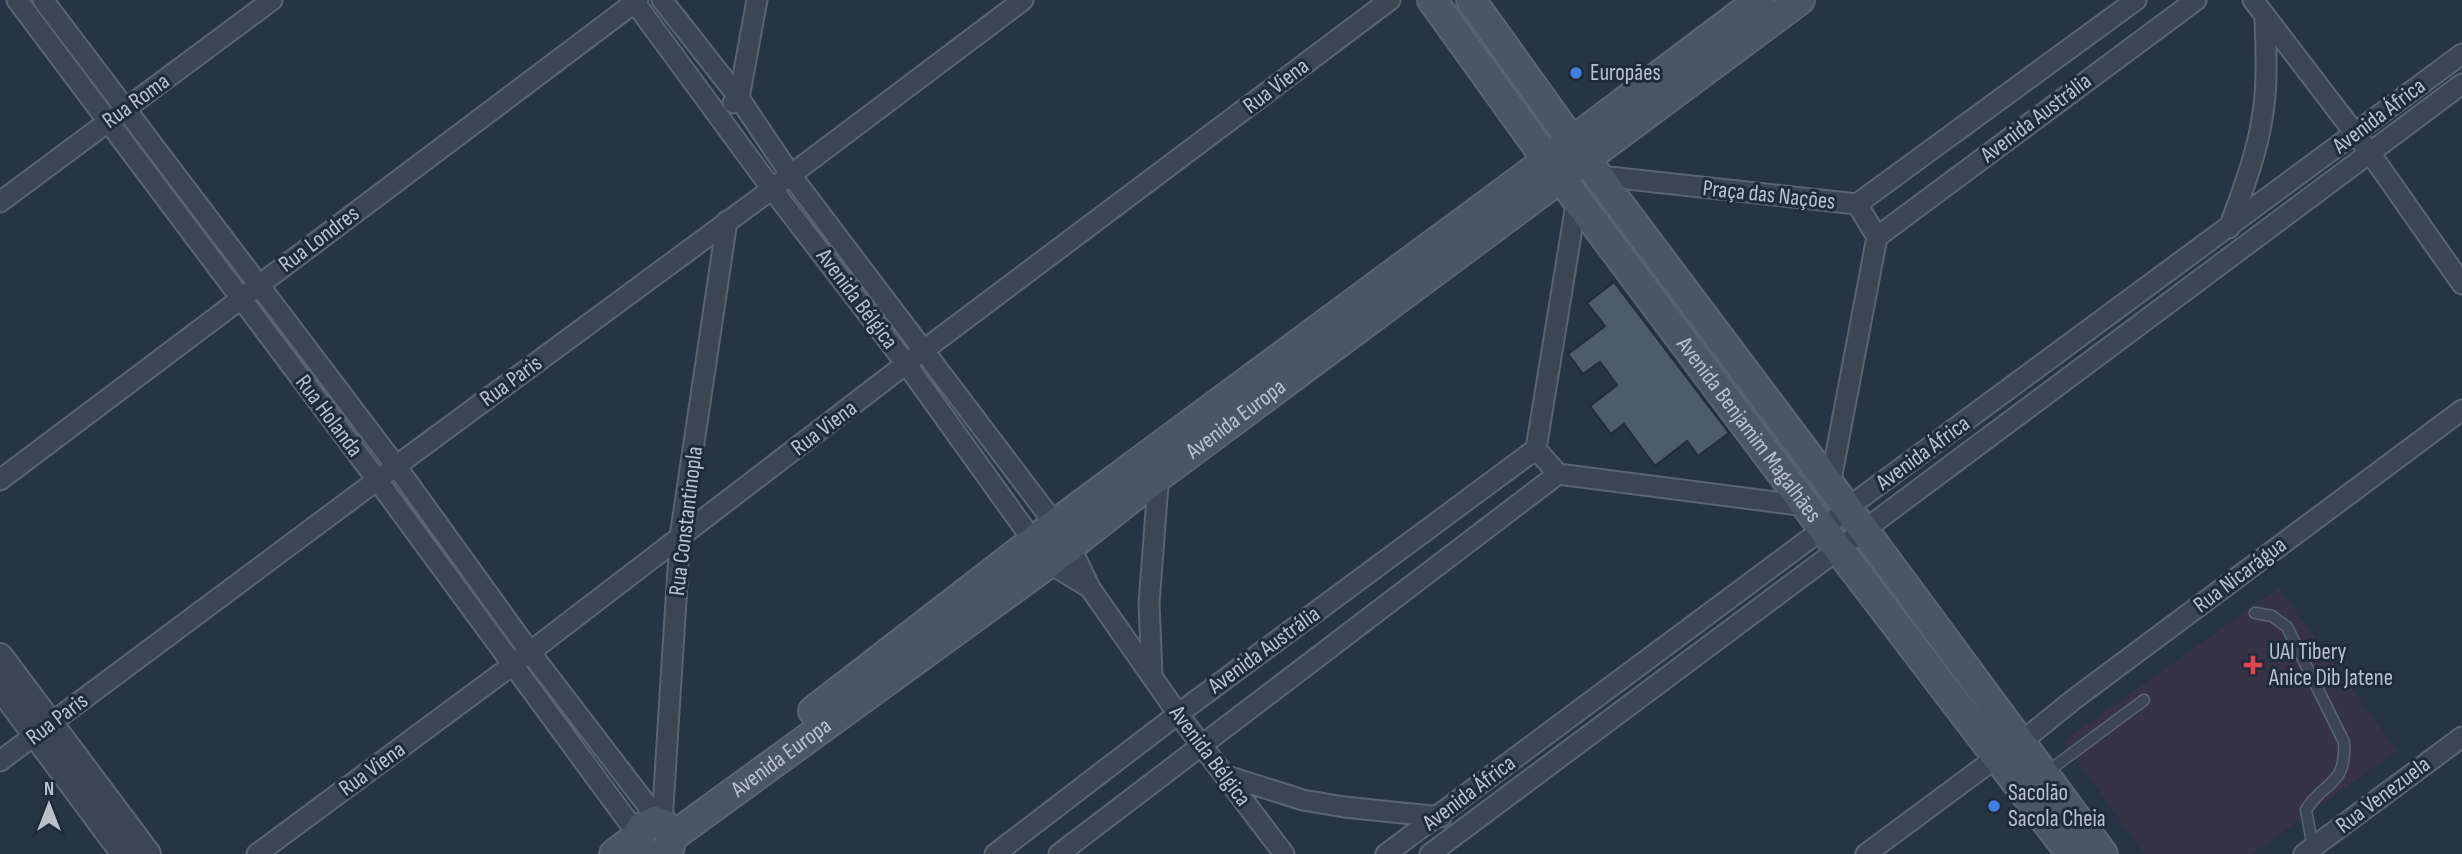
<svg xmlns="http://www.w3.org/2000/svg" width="2462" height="854" font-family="'Sofia Sans Condensed',sans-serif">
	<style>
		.medical { fill: #363444 }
		.building { fill: #4e5b6c; stroke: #222d3b; stroke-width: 2 }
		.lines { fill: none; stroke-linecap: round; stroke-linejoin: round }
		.service-casing { stroke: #5a6471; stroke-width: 13 }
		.minor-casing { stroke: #5a6471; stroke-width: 23 }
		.tertiary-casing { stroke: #5a6471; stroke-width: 28 }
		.secondary-casing { stroke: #5a6471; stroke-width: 32 }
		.service { stroke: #3c4653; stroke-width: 10 }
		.minor { stroke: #3c4653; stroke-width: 19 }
		.tertiary { stroke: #3c4653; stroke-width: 24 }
		.secondary { stroke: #4a5566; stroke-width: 28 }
		.shop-dot { fill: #3f7fe0; stroke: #202b39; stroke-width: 2.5 }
		.health-dot { fill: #e0444e; stroke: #202b39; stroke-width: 2.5 }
		.labels { text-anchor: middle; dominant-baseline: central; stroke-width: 6; stroke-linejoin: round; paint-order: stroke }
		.poi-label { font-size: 23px; fill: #b9c1cd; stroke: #202b39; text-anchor: start }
		.street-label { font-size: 23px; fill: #b9c1cd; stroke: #202b39 }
	</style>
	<rect width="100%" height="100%" fill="#273444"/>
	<path class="medical" d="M2279,588l118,163 -145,103h-108l-81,-113z"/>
	<path class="building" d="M1614,282l115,151 -31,23 -11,-15 -32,25 -31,-42 -13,10 -21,-28 27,-21 -17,-23 -17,12 -15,-20 37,-28 -18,-23z"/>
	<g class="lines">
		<g class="service-casing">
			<path id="service" d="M2255,613l17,3 15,11 57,115c2,46 -19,37 -38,68l7,37
				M2047,772l97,-72"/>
		</g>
		<g class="minor-casing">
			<path id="minor" d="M17,0l361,481 260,354
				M43,0l353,466 134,186 130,170
				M633,0l139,189 135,176 142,198 41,25
				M662,0l77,98 51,76 265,350 15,22 20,42 88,126 106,140
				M2253,0l117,153 92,131
				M733,103l6,-5 18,-98
				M1600,176l257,28 20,33 -47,248
				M1577,198l-41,251 22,25 248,32
				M0,202l272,-202
				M1857,204l279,-204
				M2229,228c13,-36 27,-71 33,-109 6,-33 4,-69 3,-103
				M1877,237l319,-237
				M0,480l638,-480
				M1152,675l-3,-71 10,-133
				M2020,743l53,-43 389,-290
				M0,761l396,-295 376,-277 251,-189
				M1227,776l76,24 41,7 97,10
				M662,823l18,-286 47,-316
				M257,854l273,-202 394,-302 466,-350
				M995,854l183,-140 358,-265
				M1059,854l499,-380
				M1386,854l438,-326 22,-19 616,-455
				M1430,854l1032,-770
				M1866,854l131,-97
				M2304,854l158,-117"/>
		</g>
		<g class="tertiary-casing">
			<path id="tertiary" d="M0,656l148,198
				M0,687l124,167"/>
		</g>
		<g class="secondary-casing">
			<g id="secondary">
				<path id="s1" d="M1432,0l115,160 292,390 232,304"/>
				<path d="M1471,0l101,141 292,389 239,324"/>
				<path d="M813,711l242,-187 492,-364 212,-160"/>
				<path id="s2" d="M672,837l377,-274 109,-86 642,-477"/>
				<path d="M614,854l24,-18"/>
				<path d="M647,854l-7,-5 -2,-14 4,-8 13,-6 10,4 7,12 -2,9 -9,8"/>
			</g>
		</g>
		<use href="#service" class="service"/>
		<use href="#minor" class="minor"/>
		<use href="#tertiary" class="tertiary"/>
		<use href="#secondary" class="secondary"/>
	</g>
	<g class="shop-dot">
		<circle cx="1576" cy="73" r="7"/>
		<circle cx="1994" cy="806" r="7"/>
	</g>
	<path class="health-dot" d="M2249.5 654.5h7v7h7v7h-7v7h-7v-7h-7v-7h7z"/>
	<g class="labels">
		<g class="poi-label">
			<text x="1590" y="73">Europães</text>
			<text x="2269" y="652">UAI Tibery<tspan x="2269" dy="26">Anice Dib Jatene</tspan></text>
			<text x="2008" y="793">Sacolão<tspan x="2008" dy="26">Sacola Cheia</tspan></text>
		</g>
		<g class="street-label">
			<text transform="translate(1276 86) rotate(-37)">Rua Viena</text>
			<text transform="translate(136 101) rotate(-36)">Rua Roma</text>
			<text transform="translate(2379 116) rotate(-37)">Avenida África</text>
			<text transform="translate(2036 118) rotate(-37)">Avenida Austrália</text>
			<text transform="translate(1769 195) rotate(6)">Praça das Nações</text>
			<text transform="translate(319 239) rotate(-37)">Rua Londres</text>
			<text transform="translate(857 299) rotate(53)">Avenida Bélgica</text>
			<text transform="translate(511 381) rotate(-36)">Rua Paris</text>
			<text transform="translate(329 416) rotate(53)">Rua Holanda</text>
			<text stroke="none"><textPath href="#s2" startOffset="702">Avenida Europa</textPath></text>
			<text transform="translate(824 428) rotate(-37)">Rua Viena</text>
			<text stroke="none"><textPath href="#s1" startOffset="534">Avenida Benjamim Magalhães</textPath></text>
			<text transform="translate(1923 453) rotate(-36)">Avenida África</text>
			<text transform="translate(686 521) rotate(-83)">Rua Constantinopla</text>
			<text transform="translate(2240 575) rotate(-37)">Rua Nicarágua</text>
			<text transform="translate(1264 650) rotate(-36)">Avenida Austrália</text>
			<text transform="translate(57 719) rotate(-37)">Rua Paris</text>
			<text transform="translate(1210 756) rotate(53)">Avenida Bélgica</text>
			<text stroke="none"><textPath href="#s2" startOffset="135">Avenida Europa</textPath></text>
			<text transform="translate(372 769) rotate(-36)">Rua Viena</text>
			<text transform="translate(1469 793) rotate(-37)">Avenida África</text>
			<text transform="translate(2383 795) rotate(-37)">Rua Venezuela</text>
		</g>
	</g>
	<g transform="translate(49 805)" stroke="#202b39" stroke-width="5" paint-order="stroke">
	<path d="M0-5L12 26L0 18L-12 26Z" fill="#b9c1cd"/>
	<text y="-10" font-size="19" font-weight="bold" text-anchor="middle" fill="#b9c1cd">N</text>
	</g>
</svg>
